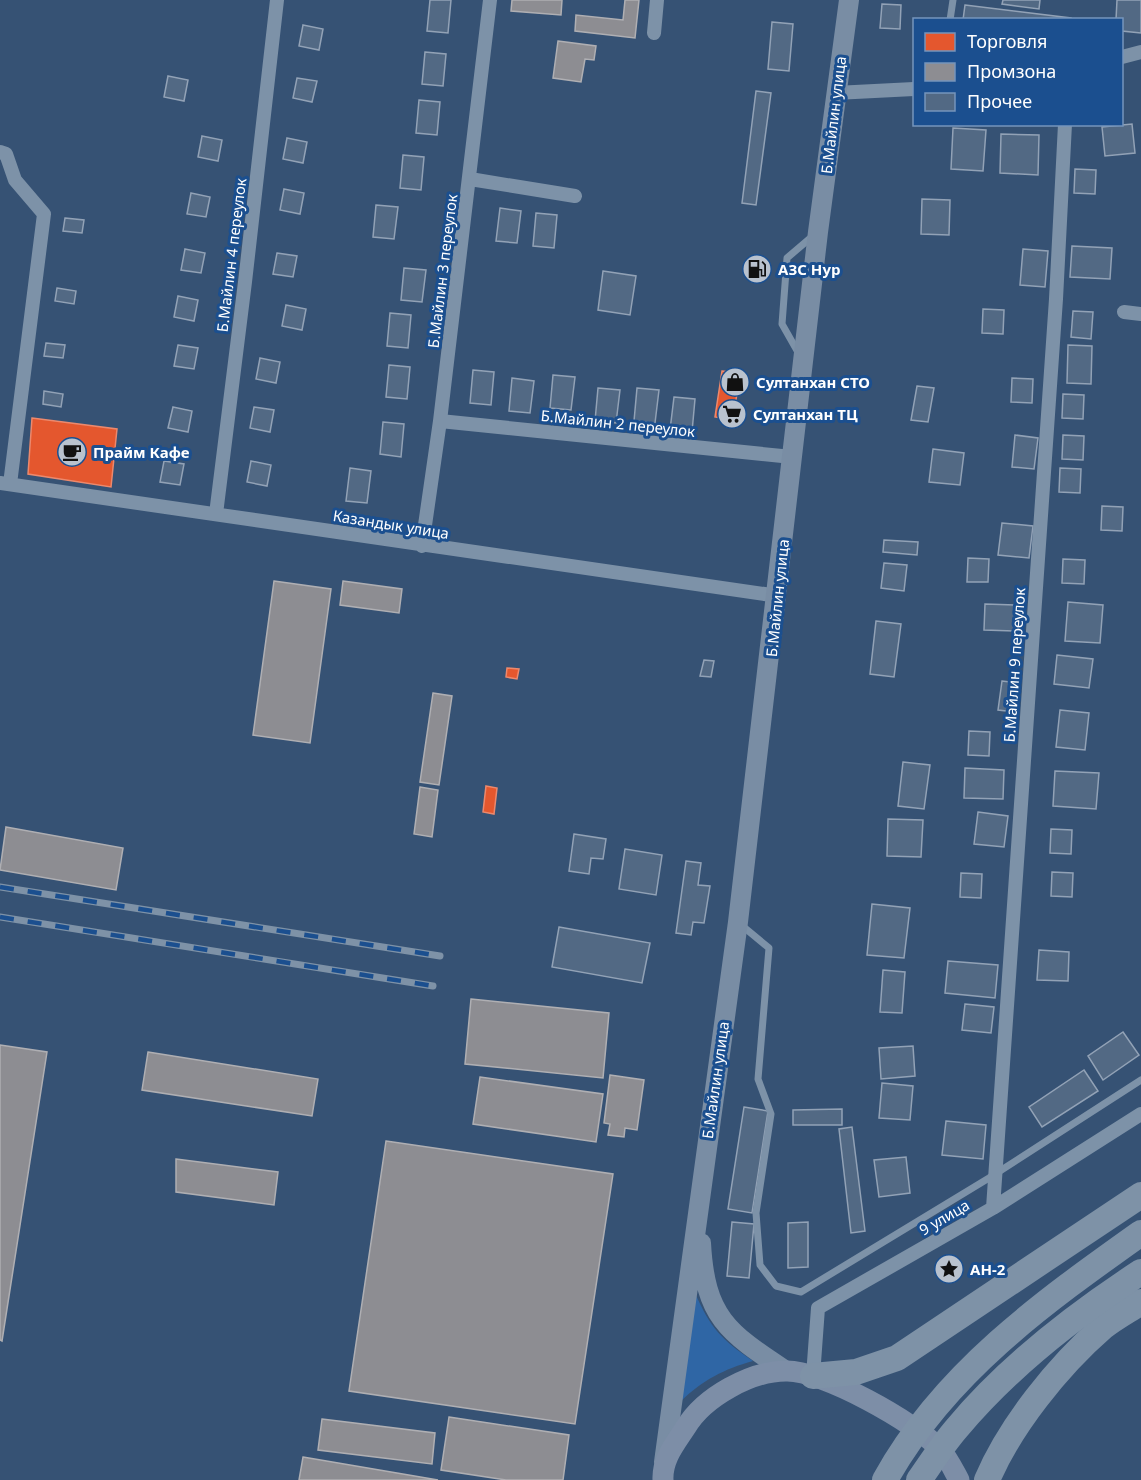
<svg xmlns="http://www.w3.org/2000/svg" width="1141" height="1480" font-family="'Noto Sans',sans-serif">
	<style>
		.grass { fill: #2f66a5 }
		.shops { fill: #e4572e; stroke: #ec896d; stroke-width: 1.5 }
		.industry { fill: #8d8d92; stroke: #afafb3; stroke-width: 1.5 }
		.building { fill: #526984; stroke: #92a2b6; stroke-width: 1.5 }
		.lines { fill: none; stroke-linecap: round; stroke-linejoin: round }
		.lane { stroke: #7d92a8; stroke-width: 7 }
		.street { stroke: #7d92a8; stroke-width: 14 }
		.secondary { stroke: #798da4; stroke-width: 20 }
		.primary { stroke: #7d8ea7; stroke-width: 21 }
		.highway { stroke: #7e92a7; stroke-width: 26 }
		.rail-casing { stroke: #7e92a7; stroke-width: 7 }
		.rail { stroke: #1b4f8f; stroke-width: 4.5; stroke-dasharray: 14; stroke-linecap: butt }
		.highway-bridge { stroke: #7e92a7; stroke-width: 26 }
		.labels { text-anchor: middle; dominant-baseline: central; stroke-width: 6; stroke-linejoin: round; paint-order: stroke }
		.street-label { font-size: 15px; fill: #fff; stroke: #1b4f8f }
		.poi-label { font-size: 15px; font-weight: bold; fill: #fff; stroke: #1b4f8f; text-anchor: start }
	</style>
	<rect width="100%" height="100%" fill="#365274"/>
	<path class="grass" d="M695,1293c16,36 26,46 58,68 -29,8 -50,19 -72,40z"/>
	<path class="shops" d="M722,371l18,2 -7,47 -18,-3z
		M32,418l85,11 -6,58 -83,-13z
		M507,668l12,1 -2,10 -11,-2z
		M486,786l11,2 -3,26 -11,-2z"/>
	<path class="industry" d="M512,0h50l-1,15 -50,-4z
		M625,0h14l-4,38 -60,-7 1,-16 47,5z
		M558,41l38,5 -2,14 -9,-1 -4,23 -28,-4z
		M274,581l57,8 -21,154 -57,-8z
		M343,581l59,8 -3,24 -59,-8z
		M433,693l19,3 -13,89 -19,-3z
		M420,787l18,3 -6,47 -18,-3z
		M6,827l117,21 -7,42 -116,-20z
		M471,999l138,14 -6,65 -138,-14z
		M0,1045l47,7 -45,289 -2,-1z
		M148,1052l170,27 -6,37 -170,-26z
		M610,1075l34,5 -7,50 -12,-2 -1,9 -16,-2 2,-11 -6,-1z
		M480,1077l123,17 -7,48 -123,-18z
		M386,1141l227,33 -38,250 -226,-33z
		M176,1159l102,13 -4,33 -98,-13z
		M449,1417l120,18 -6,45h-57l-65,-10z
		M322,1419l113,14 -3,31 -114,-14z
		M303,1457l135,23h-139z"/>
	<path class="building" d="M430,0h21l-3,33 -21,-2z
		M1003,0h37l-1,9 -37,-5z
		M1117,0h24v33l-19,-2v-11h-6z
		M882,4l19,1 -1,24 -20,-1z
		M965,5l106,13v2h-108z
		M772,22l21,2 -4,47 -21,-2z
		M303,25l20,4 -4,21 -20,-4z
		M425,52l21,2 -3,32 -21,-2z
		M168,76l20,4 -4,21 -20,-4z
		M297,78l20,3 -5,21 -19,-4z
		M756,91l15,2 -15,112 -14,-2z
		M419,100l21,2 -3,33 -21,-2z
		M1132,124l3,29 -30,3 -3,-29z
		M953,128l33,2 -3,41 -32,-2z
		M1001,134l38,1 -1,40 -38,-2z
		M202,136l20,4 -4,21 -20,-4z
		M287,138l20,4 -4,21 -20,-4z
		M403,155l21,2 -3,33 -21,-2z
		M1075,169l21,1 -1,24 -21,-1z
		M284,189l20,4 -4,21 -20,-4z
		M191,193l19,4 -4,20 -19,-3z
		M922,199l28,1 -1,35 -28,-1z
		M376,205l22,2 -4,32 -21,-2z
		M500,208l21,3 -4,32 -21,-2z
		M536,213l21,2 -3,33 -21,-2z
		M65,218l19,2 -2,13 -19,-2z
		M1072,246l40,2 -2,31 -40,-2z
		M185,249l20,4 -4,20 -20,-3z
		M1023,249l25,2 -3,36 -25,-2z
		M277,253l20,3 -4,21 -20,-3z
		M404,268l22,2 -4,32 -21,-2z
		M603,271l33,5 -6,39 -32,-5z
		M57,288l19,3 -2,13 -19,-3z
		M178,296l20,4 -4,21 -20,-4z
		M286,305l20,4 -4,21 -20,-4z
		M983,309l21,1 -1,24 -21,-1z
		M1073,311l20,1 -2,27 -20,-2z
		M390,313l21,2 -3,33 -21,-2z
		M46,343l19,2 -2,13 -19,-2z
		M178,345l20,3 -4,21 -20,-3z
		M1068,345l24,1 -1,38 -24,-1z
		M260,358l20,4 -4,21 -20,-4z
		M389,365l21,2 -3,32 -21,-2z
		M473,370l21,2 -3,33 -21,-2z
		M553,375l22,2 -4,33 -21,-2z
		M512,378l22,3 -4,32 -21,-2z
		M1012,378l21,1 -1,24 -21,-1z
		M917,386l17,2 -6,34 -17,-2z
		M598,388l22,2 -4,33 -21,-2z
		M637,388l22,2 -4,33 -21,-2z
		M44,391l19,3 -2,13 -18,-3z
		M1063,394l21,1 -1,24 -21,-1z
		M674,397l21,2 -3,33 -22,-2z
		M173,407l19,4 -4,21 -20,-4z
		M254,407l20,3 -4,22 -20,-4z
		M383,422l21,2 -3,33 -21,-3z
		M1015,435l23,3 -4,31 -22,-2z
		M1063,435l21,1 -1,24 -21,-1z
		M933,449l31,4 -4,32 -31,-3z
		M164,461l20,3 -4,21 -20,-3z
		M251,461l20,4 -4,21 -20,-4z
		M350,468l21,3 -4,32 -21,-2z
		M1060,468l21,1 -1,24 -21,-1z
		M1102,506l21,1 -1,24 -21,-1z
		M1002,523l31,3 -4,32 -31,-3z
		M884,540l34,2 -1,13 -34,-3z
		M968,558l21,1 -1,23h-21z
		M1063,559l22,1 -1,24 -22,-1z
		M884,563l23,2 -3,26 -23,-3z
		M1068,602l35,3 -3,38 -35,-2z
		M985,604l30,1 -1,26 -30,-1z
		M876,621l25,3 -7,53 -24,-3z
		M1057,655l36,4 -4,29 -35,-4z
		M704,660l10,1 -3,16 -11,-1z
		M1002,681l17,2 -4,29 -17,-2z
		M1060,710l29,3 -4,37 -29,-3z
		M969,731l21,1 -1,24 -21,-1z
		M903,762l27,3 -6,44 -26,-3z
		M965,768l39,2 -1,29 -39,-1z
		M1055,771l44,2 -3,36 -43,-3z
		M978,812l30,4 -4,31 -30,-3z
		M888,819l35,1 -2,37 -34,-1z
		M1051,829l21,1 -1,24 -21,-1z
		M574,834l32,5 -3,20 -12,-1 -2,16 -20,-3z
		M625,849l37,6 -6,40 -37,-6z
		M686,861l15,2 -3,22 12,1 -6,37 -11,-1 -2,13 -15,-2z
		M1052,872l21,1 -1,24 -21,-1z
		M961,873l21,1 -1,24 -21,-1z
		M872,904l38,4 -6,50 -37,-3z
		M559,927l91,16 -8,40 -90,-16z
		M1039,950l30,2 -1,29 -31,-1z
		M948,961l50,4 -3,33 -50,-5z
		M883,970l22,2 -3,41 -22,-1z
		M965,1004l29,3 -3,26 -29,-3z
		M1123,1032l16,23 -36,25 -15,-24z
		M913,1046l2,30 -34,3 -2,-31z
		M1084,1070l14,21 -56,36 -13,-20z
		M882,1083l31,3 -3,34 -31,-2z
		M744,1107l24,4 -16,102 -24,-4z
		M842,1109v16h-49v-15z
		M946,1121l40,4 -3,34 -41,-4z
		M852,1127l13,104 -14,2 -12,-104z
		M906,1157l4,36 -31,4 -5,-37z
		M732,1222l22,2 -5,54 -22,-2z
		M808,1222v45l-20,1v-45z"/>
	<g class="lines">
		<path class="lane" d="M950,20l3,-20
			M799,354l-17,-30 5,-66 27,-23
			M740,924l29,24 -11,131 13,35 -15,99 4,52 16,21 25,6 188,-114 152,-98"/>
		<path class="street" d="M654,33l3,-33
			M1122,57l19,-5
			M835,93l79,-4
			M0,152l6,2 9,26 29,34 -34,270
			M470,179l105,17
			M1124,312l17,2
			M440,421l352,36
			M0,483l778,113
			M216,514l29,-232 32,-282
			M422,546l18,-125 50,-421
			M993,1208l63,-909 9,-175
			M813,1376l5,-68 175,-100 148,-94"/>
		<path class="secondary" d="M701,1243c4,74 26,89 85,128
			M664,1462l74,-540 80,-690 31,-232"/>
		<path class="primary" d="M663,1480c-1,-21 12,-36 23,-53 18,-30 65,-56 100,-56 36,-1 130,52 154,78 8,9 13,20 19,31"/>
		<path class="highway" d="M813,1376l43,-4 41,-14 244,-163
			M987,1480c23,-54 71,-114 116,-153 11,-9 26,-17 38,-25"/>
		<g class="rail-casing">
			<path id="rail" d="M0,887l440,69
				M0,917l433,69"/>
		</g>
		<use href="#rail" class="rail"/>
		<path class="highway-bridge" d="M885,1480c59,-107 159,-178 256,-247
			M919,1480c12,-17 24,-36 38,-52 51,-61 118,-113 184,-156"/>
	</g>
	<defs>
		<g id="fuel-disc" transform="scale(1.5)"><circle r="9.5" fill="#b9c2ce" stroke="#1b4f8f"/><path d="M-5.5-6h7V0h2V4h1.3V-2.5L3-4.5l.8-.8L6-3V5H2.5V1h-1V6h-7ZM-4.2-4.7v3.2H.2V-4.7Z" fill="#111"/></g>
		<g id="shop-disc" transform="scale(1.5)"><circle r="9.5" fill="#b9c2ce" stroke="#1b4f8f"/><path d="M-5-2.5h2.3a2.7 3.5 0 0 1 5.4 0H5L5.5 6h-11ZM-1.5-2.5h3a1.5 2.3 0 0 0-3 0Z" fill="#111"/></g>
		<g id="supermarket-disc" transform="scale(1.5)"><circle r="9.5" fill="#b9c2ce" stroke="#1b4f8f"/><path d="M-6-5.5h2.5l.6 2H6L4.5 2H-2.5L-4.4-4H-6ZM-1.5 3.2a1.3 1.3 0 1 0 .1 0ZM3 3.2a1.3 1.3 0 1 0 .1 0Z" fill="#111"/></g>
		<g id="cafe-disc" transform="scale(1.5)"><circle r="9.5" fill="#b9c2ce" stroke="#1b4f8f"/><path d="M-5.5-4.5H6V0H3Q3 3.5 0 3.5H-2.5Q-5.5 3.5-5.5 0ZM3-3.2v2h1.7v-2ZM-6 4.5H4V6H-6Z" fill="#111"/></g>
		<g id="sight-disc" transform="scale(1.5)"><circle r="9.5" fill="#b9c2ce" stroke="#1b4f8f"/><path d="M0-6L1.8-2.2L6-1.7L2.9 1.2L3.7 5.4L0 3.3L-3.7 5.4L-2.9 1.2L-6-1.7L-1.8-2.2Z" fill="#111"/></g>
	</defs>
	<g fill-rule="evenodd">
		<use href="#fuel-disc" x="757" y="269"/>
		<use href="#shop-disc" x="735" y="382"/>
		<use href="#supermarket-disc" x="732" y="414"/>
		<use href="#cafe-disc" x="72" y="452"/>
		<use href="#sight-disc" x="949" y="1269"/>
	</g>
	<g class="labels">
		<g class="street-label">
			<text transform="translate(833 115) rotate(-83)">Б.Майлин улица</text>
			<text transform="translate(231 255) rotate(-83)">Б.Майлин 4 переулок</text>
			<text transform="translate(442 271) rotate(-83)">Б.Майлин 3 переулок</text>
			<text transform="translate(618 423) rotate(6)">Б.Майлин 2 переулок</text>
			<text transform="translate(391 524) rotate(9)">Казандык улица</text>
			<text transform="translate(777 598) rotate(-84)">Б.Майлин улица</text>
			<text transform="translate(1014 665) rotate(-86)">Б.Майлин 9 переулок</text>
			<text transform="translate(715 1080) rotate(-82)">Б.Майлин улица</text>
			<text transform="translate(944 1217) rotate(-30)">9 улица</text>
		</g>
		<g class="poi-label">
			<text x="778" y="269">АЗС Нур</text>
			<text x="756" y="382">Султанхан СТО</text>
			<text x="753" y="414">Султанхан ТЦ</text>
			<text x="93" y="452">Прайм Кафе</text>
			<text x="970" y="1269">АН-2</text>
		</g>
	</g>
	<rect x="913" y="18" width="210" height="108" fill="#1b4f8f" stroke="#7695bc" stroke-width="1.5"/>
	<rect x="925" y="33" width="30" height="18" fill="#e4572e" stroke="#7695bc" stroke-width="1.5"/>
	<text x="967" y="48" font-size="18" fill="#ffffff">Торговля</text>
	<rect x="925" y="63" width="30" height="18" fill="#8d8d92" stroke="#7695bc" stroke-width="1.5"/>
	<text x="967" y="78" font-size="18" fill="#ffffff">Промзона</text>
	<rect x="925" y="93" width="30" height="18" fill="#526984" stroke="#7695bc" stroke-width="1.5"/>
	<text x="967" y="108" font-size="18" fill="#ffffff">Прочее</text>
</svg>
